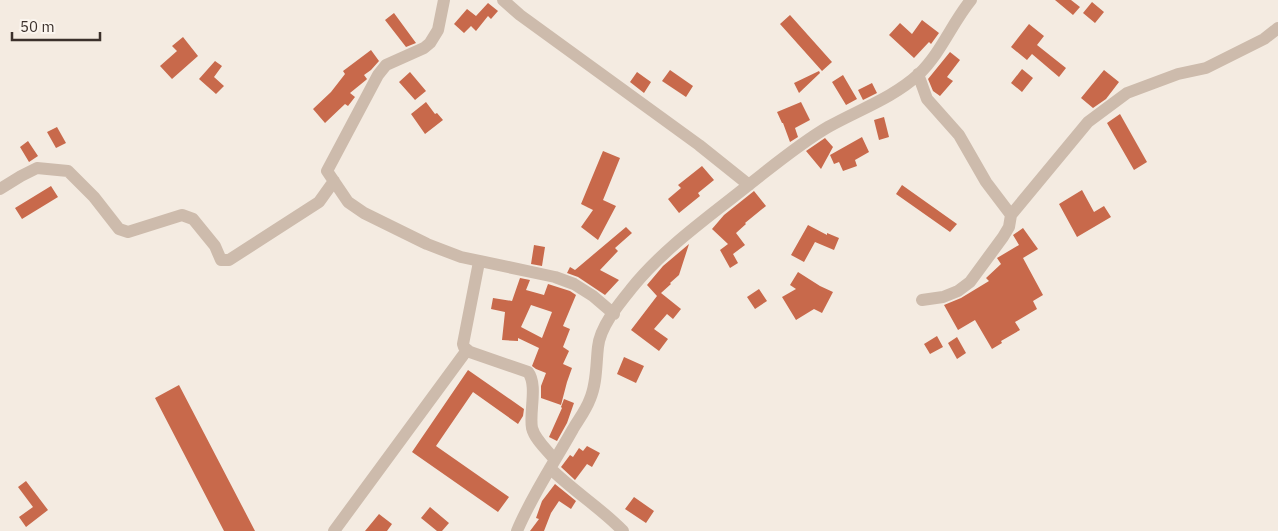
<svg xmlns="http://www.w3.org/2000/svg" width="1278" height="531" font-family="'IBM Plex Sans',sans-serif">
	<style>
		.building { fill: #c8694b; fill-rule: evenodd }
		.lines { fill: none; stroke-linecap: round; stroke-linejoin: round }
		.street { stroke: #cdbbac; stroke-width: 12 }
	</style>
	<rect width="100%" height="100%" fill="#f4ebe1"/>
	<path class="building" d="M1055,0h16l9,7 -7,8z
		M1092,2l12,10 -9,11 -12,-10z
		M488,3l10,8 -7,8 -3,-3 -12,15 -5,-5 -7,7 -10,-9 13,-15 9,7z
		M394,13l22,30 -10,4 -21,-27z
		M790,15l42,47 -10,9 -42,-47z
		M922,20l17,13 -8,11 -2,-2 -15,16 -25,-23 11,-12 12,11z
		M1029,24l15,12 -7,9 29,23 -7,9 -27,-23 -5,6 -16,-13z
		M183,37l15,19 -26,23 -12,-13 17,-15 -5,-5z
		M371,50l8,11 -8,9 -7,5 3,4 -1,1 -16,13 5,4 -7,9 -3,-2 -20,19 -12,-14 18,-17 14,-18 -2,-3z
		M950,52l10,8 -13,17 6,4 -13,15 -7,-5 -5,-12z
		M215,61l7,5 -8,11 10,9 -8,8 -17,-15z
		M1022,69l11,9 -11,14 -11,-9z
		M670,70l23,16 -7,11 -24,-16z
		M1104,70l15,12 -13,17 -13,9 -12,-10z
		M819,71l1,2 -21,20 -5,-10z
		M410,72l16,19 -11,9 -16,-18z
		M637,72l14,10 -7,11 -14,-11z
		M843,75l14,24 -11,6 -14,-23z
		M872,83l5,10 -14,7 -5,-10z
		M426,102l9,12 2,-1 6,7 -18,14 -14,-20z
		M801,102l9,18 -15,8 3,9 -8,5 -7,-19h-1l-5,-11z
		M1120,114l27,48 -13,8 -27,-47z
		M884,117l5,20 -10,3 -5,-20z
		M57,127l9,16 -10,5 -9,-16z
		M862,137l7,15 -14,8 2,6 -14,5 -4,-9 -5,2 -4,-9z
		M825,138l8,9 -12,22 -15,-18z
		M28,141l10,15 -9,6 -9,-15z
		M603,151l17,7 -17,42 13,6 -18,34 -17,-13 12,-17 -12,-6z
		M702,166l12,14 -16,13 2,3 -21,17 -11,-14 13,-11 -3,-3z
		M902,185l55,39 -7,8 -54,-38z
		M51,186l7,11 -36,22 -7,-11z
		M1082,190l12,22 10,-6 7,11 -34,20 -18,-33z
		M754,191l12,15 -21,17 1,1 -10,9 9,12 -12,9 5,9 -8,5 -10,-18 8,-6 -16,-15 12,-14z
		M808,225l19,10v-2l12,5 -5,12 -19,-8 -11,20 -13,-7z
		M626,227l6,6 -17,15 3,3 -18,19 19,10 -14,15 -27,-18 -11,-4 3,-6 5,3z
		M1023,228l15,21 -15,9 20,37 -10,6 4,8 -22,13 5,8 -19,11 1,2 -10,6 -17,-29 -17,10 -14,-25 17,-7 28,-17 -3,-3 15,-14 -4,-6 22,-13 -6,-10z
		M689,244l-10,31 -9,8 1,1 -10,9 20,16 -8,10 -6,-5 -13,15 14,10 -9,12 -28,-21 26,-34 -10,-11 16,-19z
		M534,245l11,2 -3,19 -11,-2z
		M798,272l22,14 13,6 -11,21 -8,-4 -18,11 -14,-23 14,-8 -6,-4z
		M520,278l10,2 -4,10 18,5 4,-11 22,7 6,4 -13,31 7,3 -7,18 6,4 -6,13 9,4 -5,14 -6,23 -20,-7v-12l5,-13 -10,-4 -4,-3 7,-18 -21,-10v3l-16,-1 3,-28 -14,-3 2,-11 19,3zM531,305l21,7 -10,26 -21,-11z
		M759,289l8,12 -12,8 -8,-12z
		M937,336l6,11 -13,7 -6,-10z
		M957,337l9,16 -9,6 -9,-16z
		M624,357l20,9 -8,17 -19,-9z
		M468,370l56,39 -1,7 -5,8 -45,-32 -37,54 73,51 -11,15 -86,-60z
		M179,385l76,146h-31l-69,-133z
		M564,399l10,4 -7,20 -10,18 -8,-4 13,-29 -1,-1z
		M587,446l13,7 -8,14 -5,-3 -12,16 -14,-13 9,-12 3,2 6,-9 4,3z
		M26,481l22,29 -22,17 -7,-10 14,-10 -15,-20z
		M555,484l21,17 -5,8 -12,-8 -8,12 -7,18h-14l9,-12 -3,-1 6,-17z
		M634,497l20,14 -8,12 -21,-14z
		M430,507l19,16 -7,8h-5l-16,-13z
		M379,514l13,10 -5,7h-22z"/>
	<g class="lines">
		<path class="street" d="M444,0l-6,30 -8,13 -6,5 -38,17 -8,10 -51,96 21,31 16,11 63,31 34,13 94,20 19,7 19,12 21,18
			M503,0l17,15 179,130 50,40
			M918,74l9,25 32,36 27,47 25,33 -2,12 -6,10 -33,45 -12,9 -15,6 -21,3
			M0,189l21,-13 16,-8 31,3 26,26 25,32 9,3 54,-17 11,4 22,27 6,14h8l90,-58 15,-21
			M1011,215l77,-93 39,-29 51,-19 28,-6 58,-29 14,-11
			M479,262l-16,82 1,3 6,5 58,20c10,13 1,40 4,56 3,12 16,23 23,32
			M550,468c23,23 51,40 73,63
			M334,531l133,-181
			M517,531c15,-36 37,-68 56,-102 6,-10 13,-19 17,-30 7,-16 6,-35 8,-52 2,-20 20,-42 33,-58 32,-40 75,-70 115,-102 27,-21 53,-43 82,-60 30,-17 65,-29 91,-53 22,-21 33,-51 52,-74"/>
	</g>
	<path d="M12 32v8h88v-8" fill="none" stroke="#3b302b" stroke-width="2.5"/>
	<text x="20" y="32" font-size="15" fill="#3b302b" stroke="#fbf5ee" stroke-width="4" paint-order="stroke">50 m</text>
</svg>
